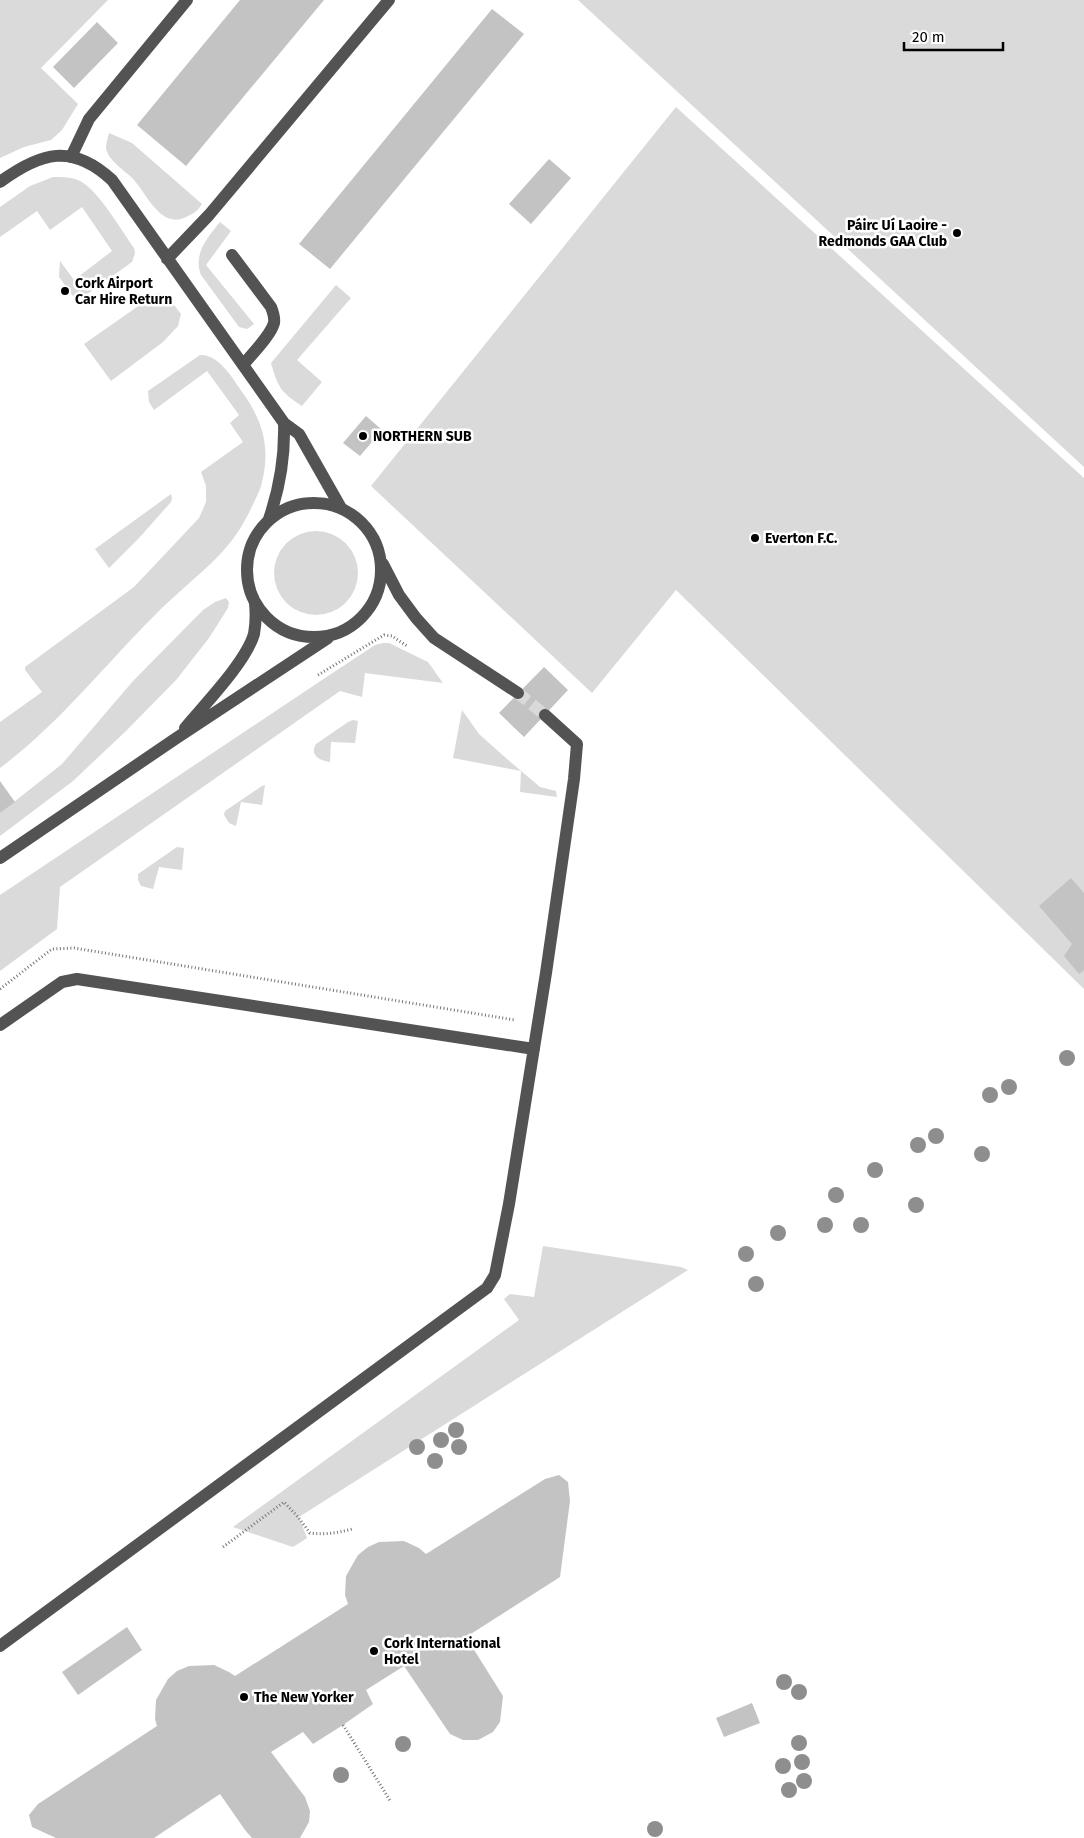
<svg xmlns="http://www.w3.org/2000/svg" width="1084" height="1838" font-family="'Fira Sans',sans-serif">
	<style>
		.green { fill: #dadada }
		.building { fill: #c3c3c3 }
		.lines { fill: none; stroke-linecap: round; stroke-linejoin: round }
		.minor-tunnel { stroke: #d9d9d9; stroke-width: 12; stroke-dasharray: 12 6; stroke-linecap: butt }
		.path { stroke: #757575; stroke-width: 3; stroke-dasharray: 1 2.5; stroke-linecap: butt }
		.minor { stroke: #535353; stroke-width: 12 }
		.tree { fill: #8e8e8e }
		.poi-dot { fill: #000; stroke: #fff; stroke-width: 2 }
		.labels { text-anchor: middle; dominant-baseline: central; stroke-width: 5; stroke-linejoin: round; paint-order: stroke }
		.poi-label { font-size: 14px; font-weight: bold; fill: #000; stroke: #fff; text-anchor: start }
	</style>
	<rect width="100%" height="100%" fill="#fff"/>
	<path class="green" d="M0,0h108l-67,68 37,36 -16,26 -11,10 -27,7 -24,11z
		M578,0h506v467z
		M676,107l408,371v511l-408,-399 -84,103 -221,-207z
		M109,133l23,10 70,61c-4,6 -7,9 -14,12 -26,15 -40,-20 -54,-36 -8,-9 -26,-19 -28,-32 0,-4 2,-11 3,-15z
		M53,177c9,0 20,0 27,4 19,10 41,49 54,67l1,5 -3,9 -46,33 -13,1 -14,-19 1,-16 14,19 38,-29 -30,-44 -32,23 -13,-19 -37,26v-30l30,-21z
		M220,222l11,9 -25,34 48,59 -7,5 -8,-2 -38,-52c-8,-21 6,-37 19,-53z
		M336,285l15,13 -54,62 25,22 -20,24c-21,-14 -24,-18 -31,-43z
		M157,293l10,3 14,18 -3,12 -15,16 -52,39 -27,-37z
		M200,355c20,-1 34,26 45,41 19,28 25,53 17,86 -1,6 -4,12 -7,18 -8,18 -18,36 -32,51 -21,23 -47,42 -69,65 -51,51 -96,109 -154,152v-46l42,-30 -17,-22v-3l109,-80 65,-69 7,-16v-16l-5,-14 42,-30 -13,-19 9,-8 -32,-44 -53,39 -5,-8 -1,-11z
		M171,494l1,4 -1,4 -32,36 -30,30 -14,-19z
		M274 573a42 42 0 1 1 84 0a42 42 0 1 1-84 0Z
		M226,598l3,4 -1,6 -19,30 -32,41 -51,52 -53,50 -73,55v-23l62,-49 71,-83 70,-71 12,-8z
		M383,643h6l39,19 15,21 -78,-10 -3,24 -22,-6 -280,196 -3,42 -57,42v-76l334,-223 41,-27z
		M462,710l17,24 28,25 33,28 16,4 1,6 -37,-5 1,-21 -68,-13z
		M353,720l5,1 -3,22 -24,-1 -1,20c-10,-1 -21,-7 -14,-18l32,-22z
		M265,785l-3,20 -21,-3 -5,24 -7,-3 -5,-8 1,-4 37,-25z
		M177,847l7,1 -2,22 -23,-3 -6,22 -12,-3 -3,-6v-6z
		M543,1246l138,21 7,3 -389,247 8,21 -14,9 -60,-20 286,-207 -15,-21 6,-5 24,3z"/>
	<path class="building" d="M240,0h84l-138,166 -49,-41z
		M492,9l32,25 -194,235 -31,-25z
		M97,22l21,21 -44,45 -21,-21z
		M549,159l22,19 -40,46 -22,-20z
		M366,416l16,14 -22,26 -17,-13z
		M544,667l24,23 -44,47 -25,-24z
		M0,781l15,21 -15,11z
		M1071,878l13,15v77l-5,4 -15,-18 8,-12 -33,-38z
		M559,1475l9,7 2,19 -10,76 -94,60 37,59 -3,26 -7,10 -15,8h-15l-13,-6 -46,-68 -38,24 7,14 -30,21 -30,19 -10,-12 -32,20 34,45 5,14 -1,11 -9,16h-48l-7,-8 -25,-36 -66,44h-98l-24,-11 -3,-12 9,-11 119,-78 -2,-7 1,-19 12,-21 9,-8 12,-5 25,-1 15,7 6,4 113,-72 -3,-9 1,-19 12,-21 10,-8 11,-5 25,-1 15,7 7,6 119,-75z
		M127,1627l15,23 -64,45 -16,-23z
		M752,1703l8,20 -36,14 -8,-19z"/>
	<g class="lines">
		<path class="minor-tunnel" d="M518,693l27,22"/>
		<path class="path" d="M318,675l66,-40 8,1 15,10
			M0,989l52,-40 22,-1 441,72
			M223,1547l61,-45 14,15 12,16c15,2 27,0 42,-4
			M343,1725l48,77"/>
		<path class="minor" d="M71,157l18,-38 98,-119
			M0,182c41,-30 72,-39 112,-2l172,243 15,11 42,74
			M232,255l39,52c2,5 4,10 3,16 -3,12 -22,31 -31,42
			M167,259l42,-44 180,-215
			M247 570a67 67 0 1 1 134 0a67 67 0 1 1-134 0Z
			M269,519c11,-32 16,-62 15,-96
			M383,564l16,31 17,23 18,20 84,55
			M185,728c19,-23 61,-66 69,-94 2,-11 2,-21 1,-31
			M0,858l175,-119 153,-101
			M0,1025l62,-43 15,-3 457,70
			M0,1646l487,-358 8,-13 14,-71 37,-231 28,-194 3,-35 -32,-29"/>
	</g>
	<g class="tree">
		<circle cx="1067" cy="1058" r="8"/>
		<circle cx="1009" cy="1087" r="8"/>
		<circle cx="990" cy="1095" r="8"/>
		<circle cx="936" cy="1136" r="8"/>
		<circle cx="918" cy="1145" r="8"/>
		<circle cx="982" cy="1154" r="8"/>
		<circle cx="875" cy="1170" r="8"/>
		<circle cx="836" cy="1195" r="8"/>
		<circle cx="916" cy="1205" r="8"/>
		<circle cx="825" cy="1225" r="8"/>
		<circle cx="861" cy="1225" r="8"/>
		<circle cx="778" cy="1233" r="8"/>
		<circle cx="746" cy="1254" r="8"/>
		<circle cx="756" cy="1284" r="8"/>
		<circle cx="456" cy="1430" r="8"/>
		<circle cx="441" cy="1440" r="8"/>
		<circle cx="417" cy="1447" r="8"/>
		<circle cx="459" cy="1447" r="8"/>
		<circle cx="435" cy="1461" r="8"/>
		<circle cx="784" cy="1682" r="8"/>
		<circle cx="799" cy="1692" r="8"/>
		<circle cx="799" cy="1743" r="8"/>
		<circle cx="403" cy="1744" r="8"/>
		<circle cx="802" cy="1762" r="8"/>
		<circle cx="783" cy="1766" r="8"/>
		<circle cx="341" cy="1775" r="8"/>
		<circle cx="804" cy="1781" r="8"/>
		<circle cx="789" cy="1790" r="8"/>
		<circle cx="655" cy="1829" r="8"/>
	</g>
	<g class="poi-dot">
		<circle cx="957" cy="233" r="5"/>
		<circle cx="65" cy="291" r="5"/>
		<circle cx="363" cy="436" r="5"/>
		<circle cx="755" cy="538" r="5"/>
		<circle cx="374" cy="1651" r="5"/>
		<circle cx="244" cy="1697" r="5"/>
	</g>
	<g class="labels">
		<g class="poi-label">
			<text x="947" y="225" text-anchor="end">Páirc Uí Laoire -<tspan x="947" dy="16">Redmonds GAA Club</tspan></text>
			<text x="75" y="283">Cork Airport<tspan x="75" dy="16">Car Hire Return</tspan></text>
			<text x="373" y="436">NORTHERN SUB</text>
			<text x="765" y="538">Everton F.C.</text>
			<text x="384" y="1643">Cork International<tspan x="384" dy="16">Hotel</tspan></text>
			<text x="254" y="1697">The New Yorker</text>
		</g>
	</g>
	<path d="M904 42v8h99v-8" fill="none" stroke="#000000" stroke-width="2.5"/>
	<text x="912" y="42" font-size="15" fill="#000000" stroke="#ffffff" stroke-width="4" paint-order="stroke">20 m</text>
</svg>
